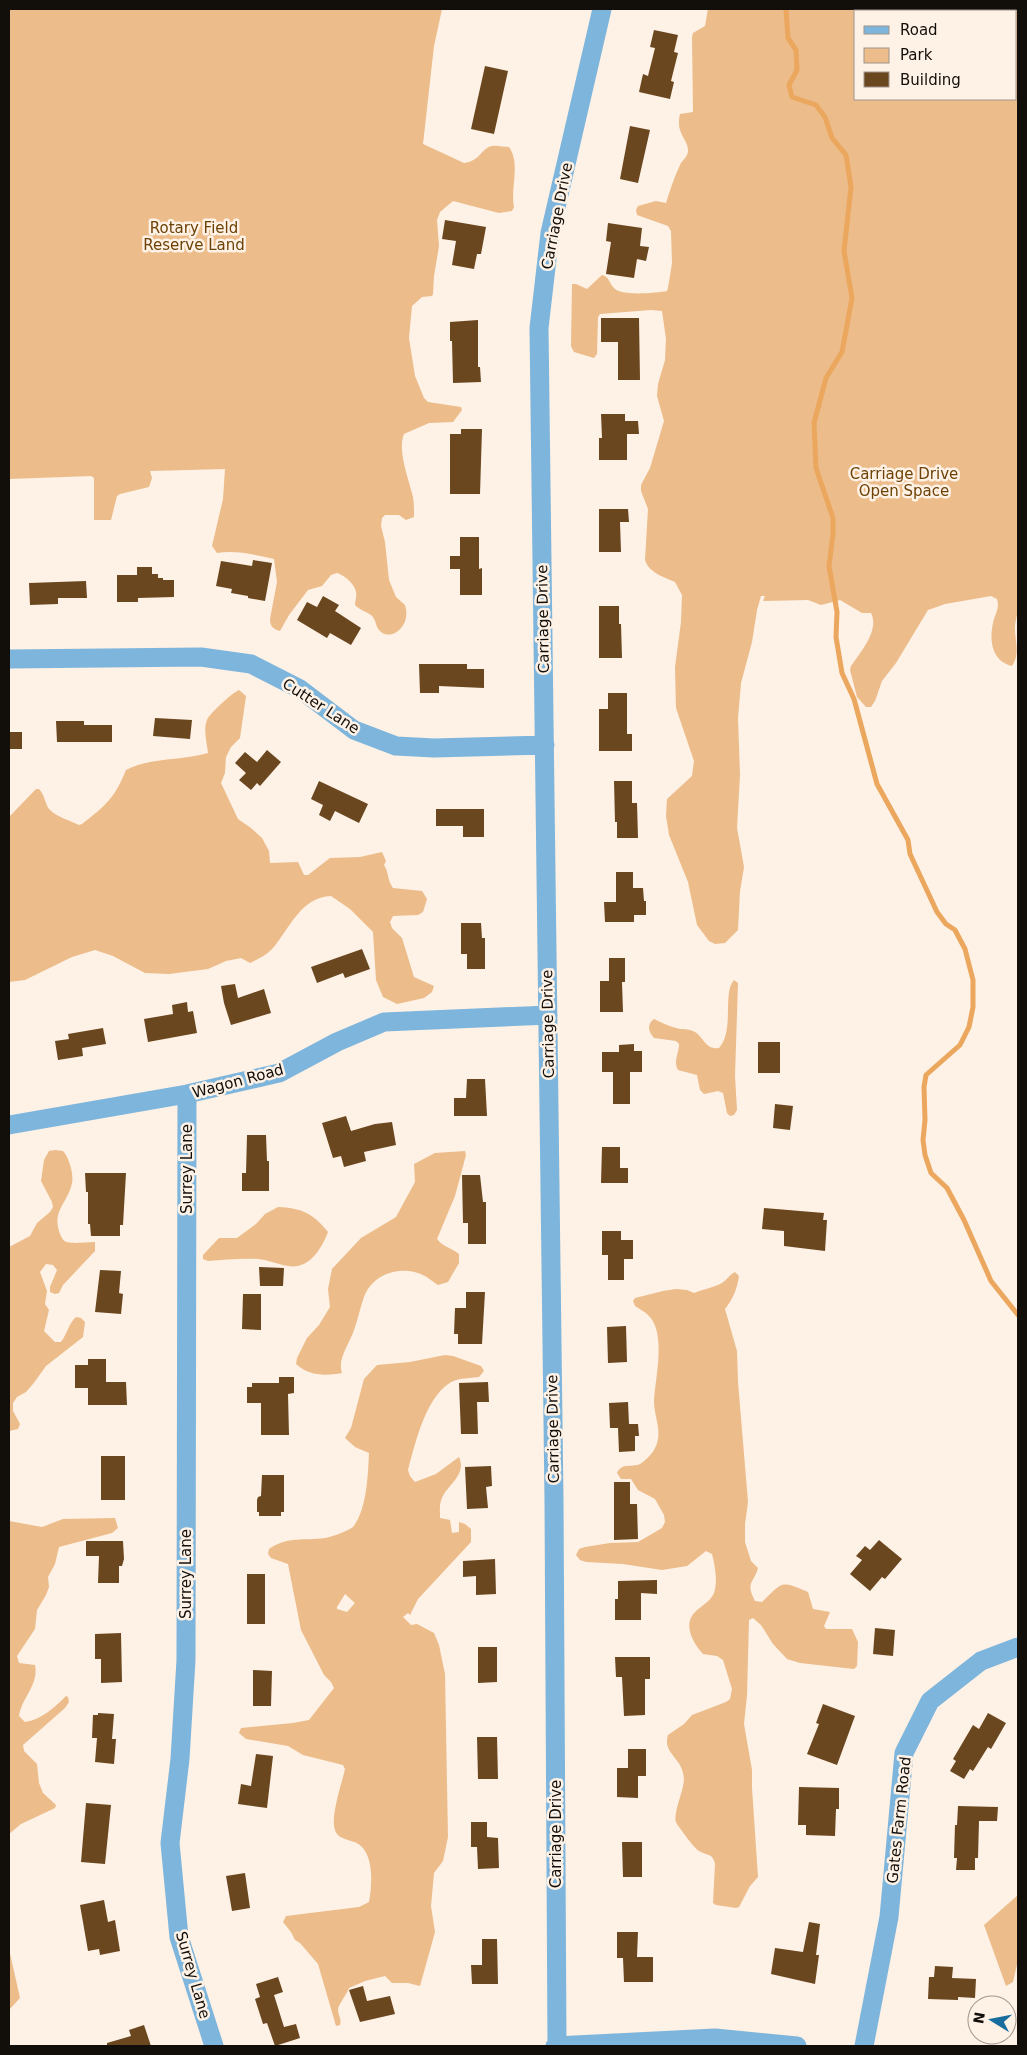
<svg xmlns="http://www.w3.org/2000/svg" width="1027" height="2055" font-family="'DejaVu Sans',sans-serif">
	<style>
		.green { fill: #ecbc8a; fill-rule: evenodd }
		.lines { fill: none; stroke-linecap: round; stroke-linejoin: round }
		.stream { stroke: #eba75e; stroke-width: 5 }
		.building { fill: #6a471f }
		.minor { stroke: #7db5dc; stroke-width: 19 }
		.labels { text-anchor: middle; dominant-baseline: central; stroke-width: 5; stroke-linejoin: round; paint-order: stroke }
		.street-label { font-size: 15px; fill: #120e0a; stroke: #fef1e5 }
		.park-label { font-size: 15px; fill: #6e4206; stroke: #fef1e5 }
	</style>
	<rect width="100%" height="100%" fill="#fef1e5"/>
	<path class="green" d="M9,9h433l-8,37 -11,98 41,19c17,-2 17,-15 28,-17 5,-1 11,1 17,1 12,17 1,41 5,60l-2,4 -13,2 -46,-12 -13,11 -3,8 2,26 -5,30 -1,18 -1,2 -10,1 -10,9 -3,32 6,38 9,22 4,4 33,5 1,3 -9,12 -24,1 -25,11c-7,16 5,46 9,63 1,6 1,13 1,20l-8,3 -7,-5h-14l-3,3 -1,8 4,16 4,38 7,17 9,8c1,4 2,8 1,12 -1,11 -14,23 -25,15 -6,-4 -4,-12 -10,-17 -5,-4 -12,-5 -16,-10 0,-4 2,-9 1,-13 -1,-8 -12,-17 -19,-19l-6,2 -9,11 -14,4 -19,25 -9,16c-7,-2 -10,-5 -10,-12l7,-37 -3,-23c-18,-4 -38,-9 -57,-6l-5,-7 11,-47 2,-30 -75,2 2,7 -3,9 -29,7 -3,2 -6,24h-17v-42l-3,-2 -82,3z
		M708,9h310v600c-1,5 -2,11 -3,16 -1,14 6,28 -3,41 -20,-5 -23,-25 -19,-43 2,-9 7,-15 4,-24l-6,-3 -46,8 -17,6 -32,53 -14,18 -7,20 -4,6h-5l-9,-10 -7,-27 1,-4c9,-13 29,-36 20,-53h-9l-22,-13 -19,5 -13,-5 -45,1 2,-5h-4l-4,14 -5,32 -11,41 -3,35 2,57 -3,53 7,39 -4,24 -2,39 -13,13 -10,1 -6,-3 -12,-16 -9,-43 -19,-47 -3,-19 1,-17 25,-23 2,-15 -18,-53 -1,-41 6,-45 1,-27 -7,-13c-11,-5 -26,-9 -30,-22l3,-51 -7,-18v-6l9,-17 14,-47 -7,-25 1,-12 7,-24 1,-21 -4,-28 -11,-1 -51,4 -2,3 -1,37 -3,4 -20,-6 -3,-6 1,-62h4l11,5 15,-14c8,2 7,9 13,14 8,7 41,4 52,2l1,-3 4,-25 -1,-32 -3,-5 -31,-11 -1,-5 2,-4 18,-5 10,2c4,-13 8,-25 14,-38 2,-5 7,-7 8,-13 1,-13 -13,-17 -8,-38l13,-2 -1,-75 1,-4 12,-7zM856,11h160v88h-160z
		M239,690l7,6 -6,42 -9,9 -5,10 -1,16 -4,10 17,36 13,9 11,10 7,13 1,12 28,-1 6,13h4l22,-17 30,-1 22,-5 4,9 -2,4c5,7 3,15 9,23l29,3 5,8 -4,13 -5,3 -25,1 -3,6 2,6 10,10 12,39 20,9 -2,6 -8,6 -27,6 -14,-7 -7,-17 -3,-48 -23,-23 -19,-13c-30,1 -41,32 -58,52 -6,7 -15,11 -23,15l-9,-5 -15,3 -18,8 -39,5 -24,-1 -32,-17 -18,-6 -23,7 -47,23 -16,2v-165l27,-28h3c6,6 6,16 11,21 7,7 21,11 29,15l3,-1c23,-18 33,-26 44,-54 26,-13 55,-9 82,-17 -1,-10 -5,-24 -1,-33 2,-6 25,-27 32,-30z
		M734,980l4,3 -3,93 2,34 -3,5 -4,1 -3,-3 -4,-20 -5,-2 -14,3 -4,-4 -3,-15 -19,-5c-5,-9 1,-16 1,-26l-3,-3 -22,-3c-5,-6 -8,-13 0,-19 7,3 14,7 22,9 6,2 12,0 19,4 9,6 11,18 24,16 16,-18 3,-55 15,-68z
		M55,1150l8,1c6,6 11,24 9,32 -4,20 -21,28 -12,51 2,4 3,7 7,8 8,2 19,0 28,0v9l-32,34 -4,8 -4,1 -5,-2v-5l7,-17 -4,-5 -7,-1 -6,8 7,19 -2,13 4,6 -5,21 11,11h6c6,-8 8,-19 15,-25l5,1 4,4 -2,15 -37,29 -13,18 -7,8 -9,5 -4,6v8l7,13 -2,5 -9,2v-184l21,-11 7,-13 13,-11 3,-5 -1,-5 -11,-21 3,-21 5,-9z
		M465,1151l1,4 -11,41 -18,43c6,8 15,9 22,15v9l-11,19 -10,3c-6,-4 -13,-10 -20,-12 -21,-7 -46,2 -54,24 -4,11 -6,22 -10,33 -5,15 -17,29 -12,43 -17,3 -33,3 -46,-9l1,-6 10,-20 12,-13 11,-18 -2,-18 4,-20 29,-31 35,-21 19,-35 -1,-18 21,-11z
		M278,1207c23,1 35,6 50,25 -6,16 -19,38 -40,34 -11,-2 -19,-6 -30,-7 -17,-1 -34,1 -50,2l-5,-2v-4l16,-17h18l19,-14 9,-10z
		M735,1272l4,4c-2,13 -6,23 -14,33l12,42 1,31 10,120 -3,22v18l6,19 7,7c-4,15 -13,14 -3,33l7,1c21,-20 18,-22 46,-10l5,17 17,3 -6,14 2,3h26l6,13 -1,24 -3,3 -54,-6 -13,-4 -14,-15 -12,-19 -8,-7 -4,2 -2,75 -3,29 8,46v18l6,89 -8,9 -11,21 -3,1 -20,-3 -3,-2 2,-39c-2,-11 -8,-8 -16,-13 -6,-4 -17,-20 -22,-27 -6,-7 7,-33 7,-45 -1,-22 -22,-25 -16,-44l16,-11 8,-9 34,-13 4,-3 2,-10 -9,-29 -6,-4 -14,-2c-9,-10 -21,-29 -8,-42 6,-6 16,-11 19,-19 4,-12 1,-27 -2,-39l-6,-3 -19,15 -25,4 -39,-6 -37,-2 -6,-2 -4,-5 3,-6 6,-2 25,-4 28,-1 24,-14 3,-6 -1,-7 -9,-16 -17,-9 -7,-11h-10l-4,-6c5,-11 15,-5 23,-9 5,-3 11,-9 14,-14 10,-17 0,-32 0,-49 1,-22 13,-69 -6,-86 -4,-4 -9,-6 -13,-9l-2,-5 2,-3 28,-7 13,-2 11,1 7,3c9,-4 19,-5 28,-10 5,-3 7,-8 13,-11z
		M445,1355l8,1 28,10 3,5 -5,6c-7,1 -16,1 -23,3 -29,10 -41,64 -48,90l2,6 5,6 21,-8 23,-17c8,18 -11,27 -17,41 -3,7 -2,13 -2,20l10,2 2,13 7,-1v-10l6,2 6,5v13l-53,57 -8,16 -2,-2 -5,4 8,8 6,-1 17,9 5,12 6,29 3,163 -5,24 -9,12 -3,33 4,26 -15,54 -12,-3h-16l-7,-7 -20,5 -16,7c-2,6 -11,17 -11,21 0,7 4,10 2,16l-4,1 -18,-62 -18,-21 -5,-3 -4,-8 -8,-10 3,-6 73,-9 10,-5c3,-16 5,-44 -8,-56 -7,-7 -23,-5 -26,-16 -5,-13 7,-47 10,-61l-2,-4 -40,-10 -15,-9 -42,-7 -7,-6 2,-5 52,-5 16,-3 25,-32 -3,-6 -7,-7 -23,-45 -13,-66 -17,-6 -3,-4 1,-5c18,-13 36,-8 56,-11 6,-1 23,-7 28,-11 14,-17 15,-53 16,-74l-14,-6 -10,-9 6,-10 13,-49 13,-14 33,-3zM345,1594l10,9 -8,9 -10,-3v-2z
		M115,1518l3,10 -6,5 -53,14 -4,17 -7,13 1,10 -3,8 -9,15 -2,19 -18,27 2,7 16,2c4,20 -13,32 -16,51l6,6c16,-2 30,-15 41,-26l2,1 1,5 -4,6 -42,37 1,6 13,13 2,19 4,10 13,12 -1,3 -34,16 -12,10v-313l33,6 21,-8z
		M1018,1895v65l-5,22 -7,4 -22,-61z
		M9,1949l11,49 -11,12z"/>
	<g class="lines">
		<path class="stream" d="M786,9l2,29 8,12 1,20 -8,15 3,12 24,8 9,12 7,21 14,17 5,32 -7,64 8,47 -10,54 -16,26 -12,45 2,45 17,50v16l-4,32 8,46 -1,25 6,36 12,26 23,85 31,56 2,14 27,58 9,12 9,6 10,19 8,31v27l-4,20 -9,18 -34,30 -2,12 1,33 -2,20 2,15 6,18 16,15 17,32 27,61 27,34"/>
	</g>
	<path class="building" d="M654,30l24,5 -4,17 4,1 -7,28 3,1 -4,17 -31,-7 4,-18 5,2 7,-28 -5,-1z
		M485,66l23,5 -14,63 -23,-5z
		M630,126l20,4 -12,53 -18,-4z
		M445,220l41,7 -5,27h-4l-3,15 -22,-4 4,-24 -14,-2z
		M608,223l34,5 -2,18 9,1 -3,14 -9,-2 -3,19 -28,-4 5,-32 -5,-1z
		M601,318h38l1,62h-22v-38h-17z
		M478,320v47h2l1,15 -28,1 -1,-42h-2v-19z
		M601,414h24v7h13l1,13h-12v26h-28v-22h3z
		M461,429h21l-2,65h-30v-60h11z
		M599,509h29l1,13h-9l1,30h-22z
		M460,537h19v32l3,-1v27h-22v-26h-10v-13h10z
		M253,560l19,3 -7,38 -17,-3v-2l-17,-3 1,-4 -16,-3 5,-25 31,5z
		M137,567h15v7h6v4h5v2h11v17l-36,1v4h-21v-27h20z
		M86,581l1,17h-29v6l-28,1 -1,-22z
		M323,596l16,9 -4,6 26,17 -10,17 -21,-12 -3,5 -30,-18 10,-18 10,5z
		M599,606h20v18h2l1,34h-23z
		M419,664h48v5h17v19l-45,-2v7h-19z
		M608,693h19v41h5v17h-33v-42h9z
		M155,718l37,2 -2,19 -37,-3z
		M56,721h28v4h28v17h-55z
		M9,732h13v17h-13z
		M267,750l14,12 -21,24 -3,-3 -6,7 -12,-10 7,-7 -11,-10 10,-11 12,10z
		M319,781l49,23 -9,19 -24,-12 -5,10 -11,-6 4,-10 -12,-6z
		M614,781h18v22h5l1,35h-21v-16h-2z
		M436,809h48v28h-21v-11h-27z
		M616,872h17v16h10l1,13h2v14h-12v7h-29l-1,-20h12z
		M461,923h20l1,15h3v31h-18v-15h-6z
		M362,949l8,20 -25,9 -2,-5 -26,10 -6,-16z
		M609,958h16v24h-3l1,30h-23v-31h9z
		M235,984l3,14 26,-9 7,24 -40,12 -7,-22 -3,-17z
		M187,1002l1,10 5,-1 4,22 -49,9 -4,-23 29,-5 -1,-9z
		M103,1028l3,16 -24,4 1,8 -25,4 -3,-19 14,-2 -1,-5z
		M758,1042h22v31h-22z
		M634,1044v7h8v21h-12v32h-17v-32h-11v-20h17v-7z
		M467,1079h18l2,37h-33v-18h12z
		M775,1104l18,2 -3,24 -17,-2z
		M346,1116l5,15 24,-7 17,-2 4,23 -32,7 2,9 -22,6 -3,-11 -8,2 -11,-35z
		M247,1135h19l1,26h2v30h-27v-18h4z
		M602,1147h18v21h8v15h-27z
		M85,1173h41l-3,52h-3v11h-29l-1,-12h-2v-32h-2z
		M462,1175h18l3,27h3v42h-18v-21h-5z
		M764,1208l60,5 -1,7h4l-2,31 -41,-5v-15l-22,-2z
		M602,1231h19v9h12v19h-9v21h-16v-25h-6z
		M259,1267l25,1 -1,18h-23z
		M100,1270l21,1 -2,22 4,1 -2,20 -26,-2z
		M466,1292h19l-3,52h-24v-10h-4l1,-26h11z
		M243,1294h18v36l-19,-1z
		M626,1326l1,36 -19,1 -1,-36z
		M88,1359h18v23h20l1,23h-39v-17h-13v-23h13z
		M279,1377h15v16l-6,1 1,41h-28v-32h-14v-16h5v-4h27z
		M488,1382l1,20h-12l1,32h-17l-2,-51z
		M628,1402l1,22h9l1,12h-4v15l-16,1 -1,-24h-8l-1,-25z
		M101,1456h24v44h-24z
		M491,1466l1,20 -6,1 2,21 -21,1 -2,-42z
		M262,1475h22v37h-3v4h-22v-4h-2v-12l1,-3 3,-1z
		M614,1482h16v22h7l1,35 -24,1z
		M879,1540l23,19 -17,20 -3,-2 -12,14 -20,-17 12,-14 -6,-4 9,-10 5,4z
		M86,1541h37l1,18 -2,7h-3v17h-21l1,-27h-13z
		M495,1559l1,35 -20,1v-19l-13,1v-16z
		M247,1574h18v50h-18z
		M657,1580v14l-16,-1v27h-26v-21h3v-18z
		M875,1628l20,2 -2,26 -20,-2z
		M121,1633l1,49 -21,1v-24h-6v-25z
		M478,1647h19v35l-19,1z
		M615,1657h35v22h-5v36l-21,1 -2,-39h-6z
		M253,1670l19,1 -1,35h-18z
		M823,1704l32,12 -18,49 -30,-11 12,-30 -3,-1z
		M98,1713l16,1 -2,25h4l-2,25 -19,-2 2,-24h-5l1,-23h5z
		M988,1713l18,10 -15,26 -3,-2 -15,24 -3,-2 -6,10 -14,-8 6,-10 -3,-2 20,-34 6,4z
		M477,1737h20l1,42h-20z
		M628,1749h18v27h-8v22l-21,-1v-29h11z
		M256,1754l17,2 -6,52 -29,-4 3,-20 10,2z
		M799,1787l40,1v21h-3l-1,27 -29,-1v-10h-8z
		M86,1803l25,2 -6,59 -24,-2z
		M958,1806l40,1 -1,14h-18l-1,37h-3v12h-19l1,-12h-3l1,-33h2z
		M471,1822h16v15l11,1 1,30 -21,1 -1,-22h-6z
		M622,1842h20v35h-19z
		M245,1873l5,35 -18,3 -6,-35z
		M104,1900l4,22 7,-2 5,31 -20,4 -1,-6 -11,2 -8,-46z
		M809,1922l11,2 -4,31h3l-4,29 -44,-10 4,-26 28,4z
		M617,1932h21l-1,25h16v25h-29l-1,-24h-6z
		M482,1939h15l1,45h-26l-1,-19h11z
		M935,1966l18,1 -1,11 24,1 -1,19 -17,-1v3l-30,-1 1,-22h5z
		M278,1977l5,15 -9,3 10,32 12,-3 4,14 -25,8 -8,-23 -4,1 -8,-25 5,-2 -4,-13z
		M363,1986l4,15 23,-5 5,18 -35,8 -11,-32z
		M144,2025l7,21h-44v-3l24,-7 -2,-6z"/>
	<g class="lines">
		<path class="minor" d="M9,659l192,-2 50,7 49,25 54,41 42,16 38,2 111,-3
			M187,1094l-1,566 -6,99 -10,84 9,94 35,109
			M9,1125l178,-31 92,-21 58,-31 47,-20 164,-7
			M555,2046l160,-8 82,8
			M557,2046l-3,-546 -15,-1172 11,-95 52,-224
			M864,2046l25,-129 15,-164 26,-52 51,-40 37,-14"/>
	</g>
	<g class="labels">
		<g class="street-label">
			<text transform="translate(557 216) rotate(-79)">Carriage Drive</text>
			<text transform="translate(543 619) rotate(-91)">Carriage Drive</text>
			<text transform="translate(321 706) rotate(33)">Cutter Lane</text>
			<text transform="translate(548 1024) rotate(-91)">Carriage Drive</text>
			<text transform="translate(238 1081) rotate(-15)">Wagon Road</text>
			<text transform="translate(187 1169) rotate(-90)">Surrey Lane</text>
			<text transform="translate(553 1429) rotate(-91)">Carriage Drive</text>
			<text transform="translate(186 1574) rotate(-90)">Surrey Lane</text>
			<text transform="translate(899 1820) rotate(-84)">Gates Farm Road</text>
			<text transform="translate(556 1834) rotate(-90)">Carriage Drive</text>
			<text transform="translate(193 1975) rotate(74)">Surrey Lane</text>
		</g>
		<g class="park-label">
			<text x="194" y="228">Rotary Field<tspan x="194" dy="17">Reserve Land</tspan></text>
			<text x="904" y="474">Carriage Drive<tspan x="904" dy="17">Open Space</tspan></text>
		</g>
	</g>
	<rect width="1027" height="2055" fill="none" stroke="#120e0a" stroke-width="20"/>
	<rect x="854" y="10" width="162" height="90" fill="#fef1e5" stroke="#a0968d"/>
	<rect x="864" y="26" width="25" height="8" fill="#7db5dc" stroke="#a0968d"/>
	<text x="900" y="35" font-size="15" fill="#120e0a">Road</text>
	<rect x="864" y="48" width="25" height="15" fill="#ecbc8a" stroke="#a0968d"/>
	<text x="900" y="60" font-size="15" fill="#120e0a">Park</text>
	<rect x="864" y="72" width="25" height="15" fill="#6a471f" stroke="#a0968d"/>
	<text x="900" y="85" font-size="15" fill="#120e0a">Building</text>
	<g transform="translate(992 2020) rotate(280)"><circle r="24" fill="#fef1e5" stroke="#a0968d"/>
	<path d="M0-4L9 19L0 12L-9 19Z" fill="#176e9e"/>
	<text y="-8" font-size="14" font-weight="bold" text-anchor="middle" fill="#120e0a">N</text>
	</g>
</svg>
